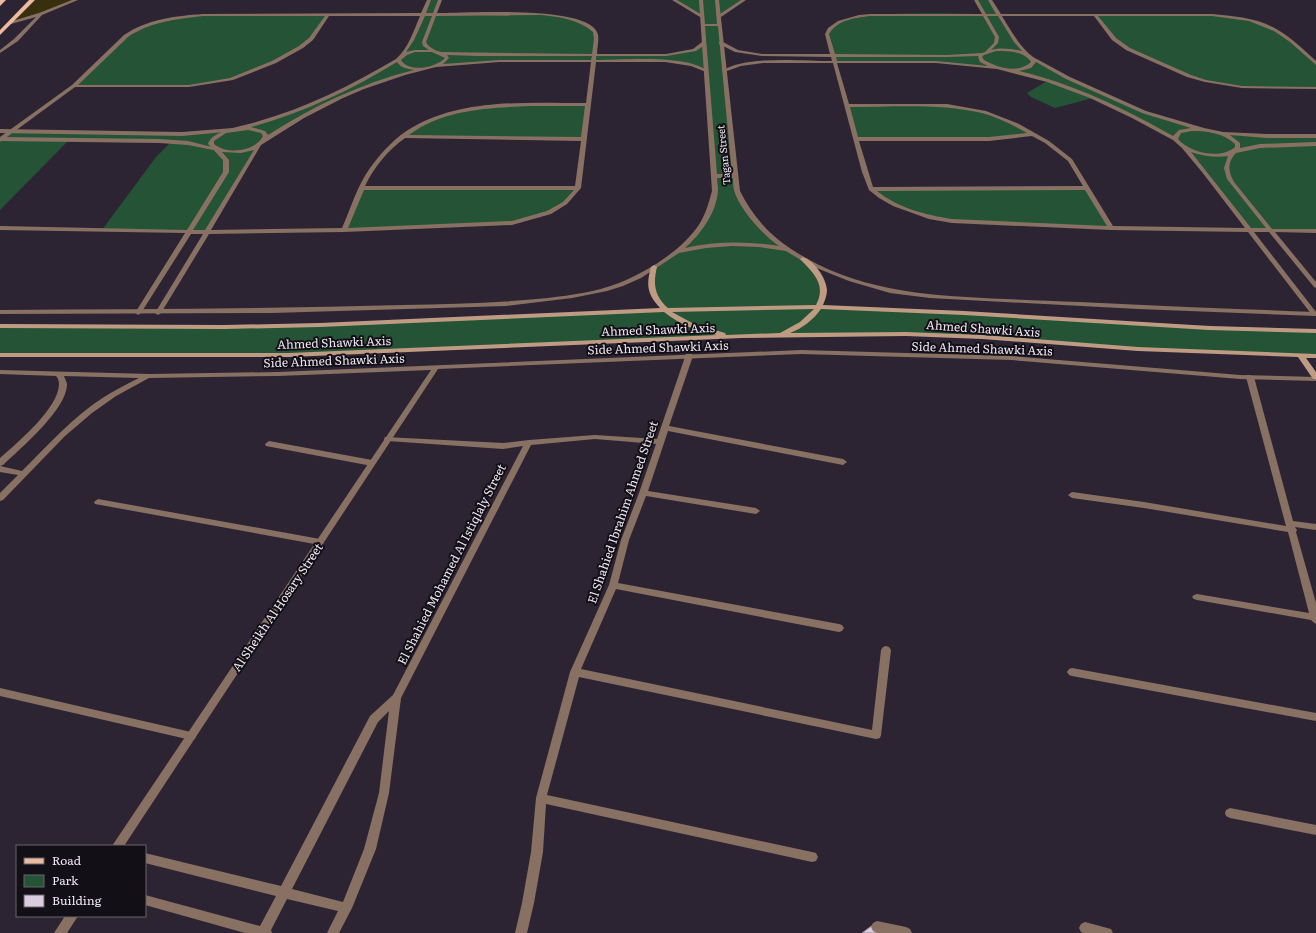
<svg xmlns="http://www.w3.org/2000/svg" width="1316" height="933" font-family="Literata,serif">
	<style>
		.green { fill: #245435 }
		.sand { fill: #382f0f }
		.building { fill: #dacbde; stroke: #998e9b }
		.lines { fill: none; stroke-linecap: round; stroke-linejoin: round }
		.minor { fill: #887163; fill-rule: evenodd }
		.tertiary { fill: #887163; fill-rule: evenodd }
		.secondary { fill: #bf9b84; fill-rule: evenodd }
		.primary { fill: #eabb9e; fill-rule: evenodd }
		.labels { text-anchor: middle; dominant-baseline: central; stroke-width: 4; stroke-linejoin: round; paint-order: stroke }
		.far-street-label { font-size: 10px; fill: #ece6f0; stroke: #130f16 }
		.street-label { font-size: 12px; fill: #ece6f0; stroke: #130f16 }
	</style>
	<rect width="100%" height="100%" fill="#2d2433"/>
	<path class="green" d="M429,0h11l-5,13 106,1 35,5 19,13 -1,23 82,-1 18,-4 10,-7 -2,-27 -28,-16h70l-26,17 19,174 32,44 34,24 19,23 -2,25 496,24v25l-95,-3 -315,-19 -164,2 -453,19h-289v-30l246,2 419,-17 -14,-21 3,-22 23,-15 28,-31 10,-30 -9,-120 -6,-3 -25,-6 -176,-1 -63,5 -56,15 -71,32 -50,32 -52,87 -105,-2 54,-73 15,-15 -102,-2 -69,70v-70l12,-9 153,3 73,-5 63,-19 97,-50 8,-9z
		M976,0h14l31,49 22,16 101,47 58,17 33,5 81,2v95l-67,-2 -74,-90 -82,-41 -38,10 -24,-11 -4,-4 20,-12 -52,-13 -44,-5 -116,-1c-2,-7 -10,-26 -6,-32 13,-22 128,-16 155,-16z
		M328,14l-17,25 -22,16 -58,24 -42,7h-115l47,-45 25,-16 43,-9z
		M1095,15h117l32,4 15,4 23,11 34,30v24l-74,-1 -37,-6 -16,-5 -69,-32z
		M494,105h94l-4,34 -181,-3 30,-17z
		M846,105h84l54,7 48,22 -28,4 -148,1z
		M363,188h215l-22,22 -44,13 -168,7z
		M1087,188l24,40 -138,-6 -42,-4 -36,-13 -24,-16z"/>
	<path class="sand" d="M32,0h44l-65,23z"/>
	<path class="building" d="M877,922l12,11h-27z"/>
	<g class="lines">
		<path class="minor" d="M427,0h4l-5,13h7l5,-13h4l-5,13c28,0 148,-8 160,19 3,6 0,15 0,22h69l27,-5 9,-7h4v2l-10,7 -30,5h-70v4c29,0 89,-6 112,11l-2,1 -15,-6 -26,-4h-69l-15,126 -14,16 -16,10 -39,11 -168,7 -135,2 -48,79 -3,2 -3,-2 48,-79h-12l-50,79 -3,2 -3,-2 50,-80 -185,-3v-4l187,4 36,-58v-12l-15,-16c4,-14 36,-18 48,-22 50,-14 96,-37 140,-63 12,-10 18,-29 24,-43h-91l-16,24 -10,8 -27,15 -43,17 -44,7h-114l-75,55v-5l72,-52 52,-50c24,-16 51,-19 79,-21l218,-1zM541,15c19,2 37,4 52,17l1,7 -2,15 -151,-2c-5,-1 -13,-5 -15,-10l10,-26zM203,16h122l-16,22 -10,8 -27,15 -42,17 -41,7h-111l50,-48c22,-15 48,-18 75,-21zM425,16h7l-10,26 1,4 6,4h-14l-9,2 8,-12zM415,52h17l13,6c-9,10 -36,15 -44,2l6,-5zM447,55l31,1h114l-1,4h-92l-56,4 6,-6zM397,62c4,6 11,7 17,8 -52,13 -101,36 -146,65l-3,-4 -14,-4c52,-14 100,-37 146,-65zM499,62h92l-5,41c-57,0 -122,-5 -173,24 -17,9 -31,25 -43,41 -13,18 -19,40 -28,60l-131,2 50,-85 43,-27 39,-20 21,-9 41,-14 31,-8zM529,106h56l-4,31 -172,-2c34,-26 80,-27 120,-29zM248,130l13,3 2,3c-8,16 -36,19 -49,8v-3l12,-8zM405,138l176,3 -6,45h-210c9,-19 23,-36 40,-48zM254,150l-49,80h-12l36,-58v-12l-7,-8 19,1zM364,190h210l-11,12 -16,9 -35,10 -164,7z
			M672,0h5l27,16 -4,1z
			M741,0h5l-25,17 -4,-1z
			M974,0h4l8,14h10l-8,-14h4l9,14h211c22,2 47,4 66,16 14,8 26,20 38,31v4l-26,-23 -16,-11 -25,-10 -37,-5h-114l18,22 14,10 61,27 15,5 36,6 74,1v2l-74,-1 -37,-6 -18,-5 -61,-27 -14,-10 -18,-24h-92c9,15 18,31 31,41l37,20 76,34 58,17 19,4 44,2h49v4h-49l-37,-3 10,8v5l20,-4 56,-2v4l-56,2 -24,5c-9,9 -8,19 -2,29l38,47h44v4l-41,-1 41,50v6l-2,-1 -45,-55h-15l62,80v4l-4,-1 -64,-83 -137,-2 -159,-7 -23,-4 -36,-13 -14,-8 -10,-8 -7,-18 -29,-109h-70l-22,3 -17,6 -2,-1c23,-16 81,-10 110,-10l-1,-4 -69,-1 -27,-4 -16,-8v-2h4l15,8 24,4h68l-5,-20 3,-6 10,-7 21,-6 12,-1h111zM871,16h112l12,21 -1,6 -9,9 -3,1 -35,2 -112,-1 -6,-20c9,-15 27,-16 42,-18zM987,16h11l16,26 8,9c-10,-2 -21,-4 -31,-1l7,-7 1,-6zM996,51c12,0 28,0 35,11 -13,12 -33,6 -47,-2l-2,-3 2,-2zM979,56l-1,1 2,5 8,4 -52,-5h-99l-1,-4h111zM1036,62l30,17 76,34 49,15 -12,2 -6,6c-48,-27 -99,-52 -154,-65l12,-3zM837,63h99l61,6 50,13 43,16 42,20 41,22 9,8 20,24 43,56 -132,-2 -41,-67 -23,-18 -30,-17 -33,-13 -39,-7h-98zM850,107c42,0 90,-4 132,6 15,4 31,12 45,20l-38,4h-131zM1192,131c16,0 31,2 43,13v3c-15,13 -45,6 -57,-8l3,-6zM1032,136l13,7 23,18 15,25 -210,1 -14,-46h130zM1191,152c12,4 25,6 37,4l-4,12 3,11 39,49h-15zM1085,190l22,36 -155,-7c-26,-4 -54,-11 -75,-28z
			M686,354h6l1,2 -24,70 174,33 4,3 -4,3 -175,-34 -20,60 108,17 4,3 -4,3 -110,-18 -17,44 -11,43 221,41 3,1 2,3 -2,3 -3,1 -223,-43 -35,80 291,61 9,-80 2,-3 3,-1 3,1 2,3 -10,85 -1,3 -4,1 -297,-62 -32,118 265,57 4,1 2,4 -2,4 -4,1 -266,-58 -3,48 -9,51 -7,30h-12l7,-30 9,-51 5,-54 34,-126 39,-87 12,-45 18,-47 17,-49 -61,-5 -64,6 -130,253 -12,95 -13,56 -24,59 -13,25h-12l11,-22 -51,-12 -16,31 1,3h-27l-100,-28v-10l115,31 16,-30 -131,-33v-10l136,33 89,-170 23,-21 130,-249 -20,3 -115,-8h-3l-1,-2 1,-2 118,6 26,-3 66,-5 62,4zM389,711l-10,82 -15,56 -21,53 -51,-13 86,-167z
			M1247,375h3l4,2 39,144 23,3v6l-21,-3 2,3 -1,2 20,71v21l-3,-2 -2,-2 -114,-20 -3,-1 -2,-2 2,-2 3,-1 112,19 -21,-81 -144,-24 -72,-10 -4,-3 4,-3 72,10 142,24 -40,-149z
			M269,441l103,19 4,3 -4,3 -106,-20 -1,-2z
			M98,499l222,40 3,1 1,2 -1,2 -3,1 -225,-41 -1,-2z
			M1072,668l244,45v8l-244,-45 -3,-1 -2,-3 2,-3z
			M0,688l191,44 4,1 1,3 -1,3 -4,1 -191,-44z
			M1230,808l86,17v10l-86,-17 -4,-2 -1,-3 1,-3z
			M877,921l29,6 4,2 2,4h-35l-4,-2 -2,-4 2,-4z
			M1085,922l26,7 2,4h-30l-2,-1 -2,-4 2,-4z"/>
		<path class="tertiary" d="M72,0h6l-36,15 -24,26 -18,12v-3l14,-11 22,-22 -25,7h-2v-2l30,-9z
			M699,0h4l2,24h12l-2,-24h4l21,191c6,12 13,23 22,33 12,14 28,25 44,34 61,35 131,38 199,41 25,1 50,2 74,3 79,4 158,7 237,10v4l-178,-7 -208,-11 -40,-5 -41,-12 -40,-16 -23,-14 -27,-4 -27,-1 -26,2 -27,5 -38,25 -18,8 -16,5 -35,7 -66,8 -234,7 -272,1v-4c135,-1 269,-1 403,-5 49,-1 97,-2 145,-7 24,-3 48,-6 71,-15 28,-11 65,-34 81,-60 6,-10 9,-21 12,-32zM705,26h13l14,148h-15zM717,178h16c0,4 0,8 1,12 5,19 29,45 45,56 -31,-5 -63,-5 -94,2 16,-14 32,-36 33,-58 0,-4 -1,-8 -1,-12z
			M233,128l2,1v2l-53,5 -182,-3v-4l182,3z
			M0,137l159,2 29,2 28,7 -3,2 -25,-5 -29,-2 -159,-2z
			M801,350l210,6 229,19 76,2v4l-76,-2 -229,-19 -210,-6 -363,15 -314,477h-12l319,-476 -153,6 -129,2 -33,18 -24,17 -27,23 -62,64 -3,1v-8l18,-18 -18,-3v-6l22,5c26,-26 51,-54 82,-74 11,-7 23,-13 35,-19l-75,-2c1,3 3,6 3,9 -1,25 -46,63 -64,80l-3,1v-8c17,-15 59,-50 59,-74 0,-3 -1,-6 -3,-8l-56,-2v-4l150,4 128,-2z
			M65,916h13l-11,17h-13z"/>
		<path class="secondary" d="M803,257c11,4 23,20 24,33 0,5 -2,10 -4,15l141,6 245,15 107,3v4l-107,-3 -245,-15 -143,-6c-8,11 -18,19 -31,24l116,-1 76,3 156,12 178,7v4h-10l10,14v7h-3l-15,-22 -160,-6 -156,-12 -76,-3 -164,2 -453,19h-289v-4h289l428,-18c-19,-3 -38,-11 -53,-23l-344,15 -96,2 -224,-1v-4l224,1 96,-2 340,-15c-13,-14 -14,-23 -9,-41l3,-2 3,2c-4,16 -3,29 11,41l148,-3c11,-21 -3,-32 -16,-46zM814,309l-14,13 -20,11 -54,2 -1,-2 -31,-9 -22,-12z"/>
		<path class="primary" d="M0,0h6l-6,6z
			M29,0h6l-35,35v-5z"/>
	</g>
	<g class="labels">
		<g class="far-street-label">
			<text transform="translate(723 155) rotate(-96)">Tagan Street</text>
		</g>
		<g class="street-label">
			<text transform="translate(983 328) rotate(4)">Ahmed Shawki Axis</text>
			<text transform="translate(658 329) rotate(-2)">Ahmed Shawki Axis</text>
			<text transform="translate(334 342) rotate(-2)">Ahmed Shawki Axis</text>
			<text transform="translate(658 347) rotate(-2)">Side Ahmed Shawki Axis</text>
			<text transform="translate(982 348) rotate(2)">Side Ahmed Shawki Axis</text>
			<text transform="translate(334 360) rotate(-2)">Side Ahmed Shawki Axis</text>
			<text transform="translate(622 512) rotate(-71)">El Shahied Ibrahim Ahmed Street</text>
			<text transform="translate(451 564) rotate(-63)">El Shahied Mohamed Al Istiqlaly Street</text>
			<text transform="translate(277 607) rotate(-56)">Al Sheikh Al Hosary Street</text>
		</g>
	</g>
	<rect x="16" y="845" width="130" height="72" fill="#130f16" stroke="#6a656d"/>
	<rect x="24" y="858" width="20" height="6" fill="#eabb9e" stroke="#6a656d"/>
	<text x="52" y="865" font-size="12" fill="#ece6f0">Road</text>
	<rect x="24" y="875" width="20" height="12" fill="#245435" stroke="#6a656d"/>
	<text x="52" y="885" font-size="12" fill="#ece6f0">Park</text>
	<rect x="24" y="895" width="20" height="12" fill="#dacbde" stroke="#6a656d"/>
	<text x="52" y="905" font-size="12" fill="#ece6f0">Building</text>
</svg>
